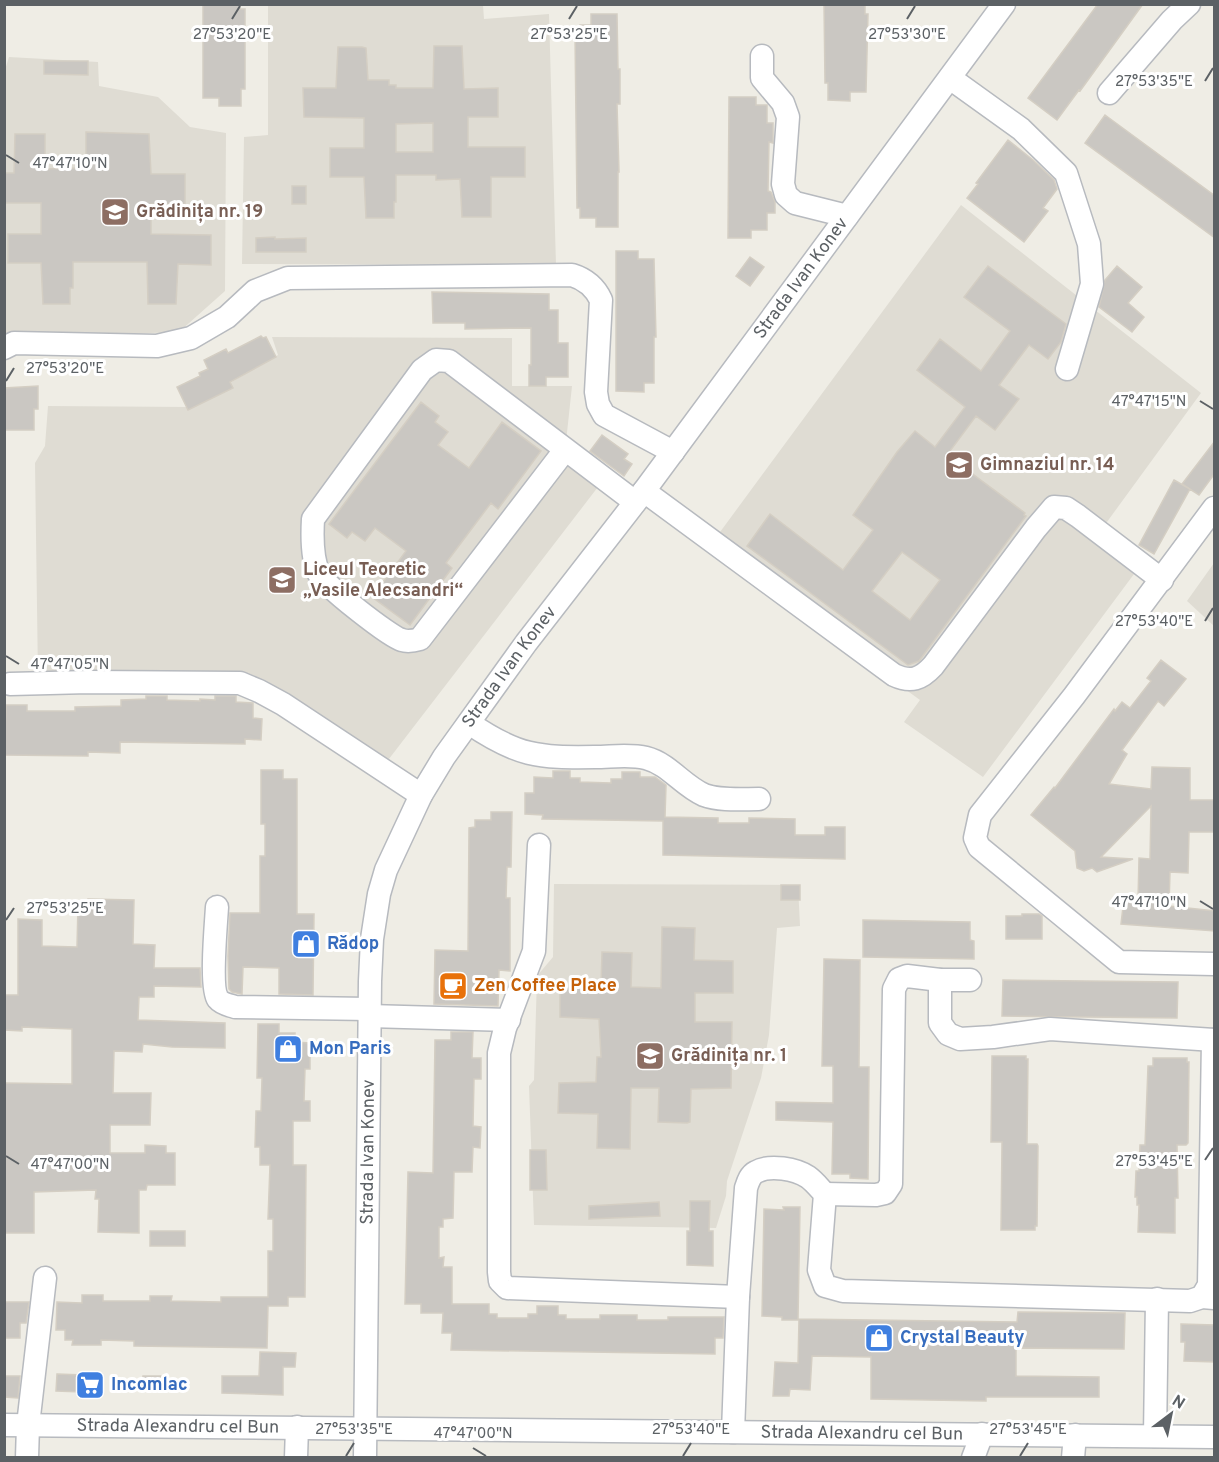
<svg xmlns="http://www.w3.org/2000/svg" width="1219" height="1462" font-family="Overpass,sans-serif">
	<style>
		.education { fill: #dfdcd3 }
		.building { fill: #cac7c2; stroke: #d4cec3; stroke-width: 1.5; fill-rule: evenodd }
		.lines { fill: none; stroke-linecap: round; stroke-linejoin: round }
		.minor-casing { stroke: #b7babf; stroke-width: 25 }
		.minor { stroke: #fff; stroke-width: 22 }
		.ticks { fill: none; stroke: #5c6165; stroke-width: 2 }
		.labels { text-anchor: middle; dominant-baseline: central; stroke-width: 6; stroke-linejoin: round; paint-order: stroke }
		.education-label { font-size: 18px; font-weight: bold; fill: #785e54; stroke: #fff; text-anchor: start }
		.street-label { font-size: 18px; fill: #5c6165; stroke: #fff }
		.shop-label { font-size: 18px; font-weight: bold; fill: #366cbe; stroke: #fff; text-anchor: start }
		.food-label { font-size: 18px; font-weight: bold; fill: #c56008; stroke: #fff; text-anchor: start }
		.ticks-label { font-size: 15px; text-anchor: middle; fill: #5c6165; stroke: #fff; stroke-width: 6; stroke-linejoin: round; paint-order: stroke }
	</style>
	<rect width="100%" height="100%" fill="#efede5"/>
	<path class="education" d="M268,5h215l1,14 65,-5 7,251 -314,-1 2,-127 24,-2z
		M9,57l89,5 1,24 59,11 32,30 36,6 -1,158 -46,41 -174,6 -1,-265z
		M961,205l240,188 -105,144 41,33 -154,207 -79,-55 16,-22 -211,-153z
		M272,337l240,1v48h60l-6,56 35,41 -219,285 -133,-89 -211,-2 -3,-214 10,-17 3,-40 141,1 89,-52z
		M1214,563v63l-27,-25z
		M554,884l244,1 2,41 -23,2 -8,107 -8,43 -34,103 -1,15 -10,32 -182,-3 -5,-139 5,-6 3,-104 16,-19z"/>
	<path class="building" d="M203,4h37v5h5v80h-4v17h-22v-8h-16z
		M824,4h41v10h3l-2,78h-16v9l-22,-1v-17h-3z
		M1098,4h45l-63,87 -1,-1 -22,30 -29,-22z
		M591,14h26l1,55h2v35h-3l2,68h-1v55h-22v-9h-16v-10h-3l-2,-175h5v-8h11z
		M434,46h28l2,43 34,-1v29h-30v30h57v30h-34v40h-29l-2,-38 -24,1v-5h-40v27h-2v16h-28l-2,-41h-34v-29h34v-30l-60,-1 -1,-29h33l2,-41h24l4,1 2,32h21v5h7v3h37zM433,123v29h-37v-28z
		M44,61h44v14l-44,-1z
		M729,97h27v8h11v18h6v20l-4,-1 -1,49 3,1 4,10v11h-8v17h-16v8h-23z
		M1105,115l110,81v42l-130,-95z
		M86,132l63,2 2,40h34v30h-34v30l60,1v30l-33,-1 -2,40h-28l-1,-42h-74v26h-3v16h-27l-2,-41h-33v-29h33v-31h-37v-30h10l1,-39h30v35l33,-1v-6h8z
		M1008,140l25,20 21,20 3,9 -14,19 5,3 -24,31 -57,-44 11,-14 -2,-1z
		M292,186h14v18h-14z
		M275,237v2l31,-1v14h-50v-14z
		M616,251h22v8h16l2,78h-2v46h-10v9l-28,-1z
		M750,257l14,10 -14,19 -14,-10z
		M988,266l78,58 -5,18 -13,17 -19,-14 -30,40 20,14 -24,31 -19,-14 -29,39 78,58 -1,2 2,1 -107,145 -11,4 -161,-119 23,-32 73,56 30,-40 -20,-15 44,-63 18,-21 20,16 30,-40 -48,-37 23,-31 41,32 29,-40 -46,-34zM902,552l38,28 -30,40 -38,-29z
		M1117,266l25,21 -14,16 16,14 -12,15 -33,-25 6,-27z
		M432,292l117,2v16h9v33h10v34h-22v9h-17v-21h2v-37l-66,1v-6h-32z
		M261,336l2,2 3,-1 10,20 -46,25 3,6 -45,22 -11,-23 23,-11 -1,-3 9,-4 -4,-9 22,-11 2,4z
		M38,386v23h-4v21h-30v-42z
		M421,402l18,14 -4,6 13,10 -10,13 31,23 33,-46 39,29 -43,58 -7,-6 -45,60 6,5 -42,57 -38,-28 34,-46 -31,-23 -10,13 -13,-9 -5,6 -18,-14z
		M602,435l26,19 -4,5 8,5 -8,12 -34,-25z
		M1215,441v32l-16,22 -17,-11z
		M1174,480l16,9 -36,65 -15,-9z
		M1161,660l25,19 -22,27 -6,-5 -36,49 5,4 -18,30 42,5 1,-22 38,1v32h25v32h-26l-1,41 -18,-1 -1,34 46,5v20l-94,-7 3,-26 14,2 1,-42 11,1 1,-53 -50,51 32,2 -36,13 -5,-4 -8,3 -7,-3 -2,-17 -44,-36 23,-28 1,1 59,-79 1,2 7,-9 8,6 21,-27 -4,-3z
		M146,696h21v4l33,1v-2l15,1v-4h21v6l17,1v15l9,1 -1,21 -16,-1v5l-125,-2v11l-32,-1v4l-84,-1 2,-50h21v6h48v-4l46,-1v-6l25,-1z
		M261,770h22v9h14v135h17l-1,81 -34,-1v-26l-36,-1 -1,27 -10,-2 -3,-3 -1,-33 2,-43h30v-57h5v-32h-4z
		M553,771h17v7h10v4l31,1v-4h11v-7h18v5h15l11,8 -1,32 53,1v5h31v-5l46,1v16h30v-8h20v32l-182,-4v-34l-121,-2 1,-4 -18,-1v-21h9v-16l19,1z
		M491,812h21l-1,55h-4l-1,31h4v73l-11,-1 -1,36 -64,-2 1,-54 33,1 1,-123 6,-1v-7h16z
		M781,885h19v15h-19z
		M88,899l46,1 -1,44 22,1 -1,23h46l1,19 -47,-1v11h-15l-1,23 87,3v25l-53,-1 -29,-3 -1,8 -28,-1 -1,42h38l-1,32h-40v28h35v-8l21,1v7h9v32h-28l-1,5h-7v43l-41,-1 1,-33h-4l1,-9 -62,2v41h-30v-150l68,1v-55l-50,-2v4l-18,-1v-35h14v-76l24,1v26l35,1 1,-42 10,1z
		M1022,914h17l3,2v23h-36v-23h16z
		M863,920l107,2v18l4,1v18l-111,-2z
		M662,927l33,1 -1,32 39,1v32h-38v29h37l-1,66 -40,1 -1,33 -3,1 -29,-1 1,-34h-28l-1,61 -33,-1 1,-34 -40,-1 1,-30 37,-1 1,-25h4l-2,-38 -39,-2v-29l41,-2 1,-34 30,1 -1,34 30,1z
		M824,959l36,1 -1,107h10l-1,112 -18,-1v-4h-18l1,-52 -57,-2v-18l57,1v-37h-11z
		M1003,980l175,2 -1,36 -175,-2z
		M258,1024h21v9h16v9l15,1v26h-5l-1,32h6v20h-17v44h13l-1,132h-17v9h-20l-1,42 -133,-2v-5l-33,-1v5h-29l1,-5h-8v-10h-9l1,-28 25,1v-8h21v6h47v-5h22l-1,5 50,1v-5h47v-46h5v-32h-5l2,-54h-10v-18h-5l1,-36h5l1,-33h-5z
		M451,1032h22l-1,26h9v21h-7l-1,47 8,1 -1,21 -7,-1 -1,25h-18l-1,46 -10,1v8h-4v31l5,-1 -1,10h9v37h37v10h8v4h31v-4h9v-8h21v9h8v4h34v-4h37v5h31v-3h56l-1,21h-8v16l-264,-4 1,-17h-10l1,-20h-22v-9h-16l3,-132 25,1 2,-133h16z
		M992,1056h34v3h2l-1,85h10l1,2 -1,80h-2v4h-34l1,-88h-11z
		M1153,1058h34v4h2l-1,81 -2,2h-9l1,53h-3v35l-37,-1 1,-27h-2v-8h-2l1,-26h3l1,-26h5l3,-79h5z
		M530,1150h16l1,40h-17z
		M690,1201h20l-1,30h4v35l-26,-1v-34h3z
		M659,1202l1,14 -71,3v-13z
		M783,1207h17l-2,113h-16v-3l-20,-1 2,-107 20,1z
		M150,1231h35v15h-35z
		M4,1302h25l-3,21h-6v15h-16z
		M1018,1312l107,1 -1,36 -108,-1v28l83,1v20h-113v4l-115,-2v-42l-59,-1 -2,34 -20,-1 -1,7h-16l2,-34 23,1 1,-44 218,3z
		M1181,1324l34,1v37l-31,-1 1,-19h-4z
		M260,1352l36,1 -1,14h-12v28l-61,-2v-17h37z
		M57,1374l26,1 -1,17 -26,-1z
		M4,1376h16l-2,22 -14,-1z
		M143,1376h20v15h-21z"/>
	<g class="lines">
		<g class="minor-casing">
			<g id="minor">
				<path d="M762,56v22l21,25 5,14 -5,67 3,11 9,8 52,13"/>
				<path d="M950,78l71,51 45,44 23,71 3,40 -25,85"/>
				<path d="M1109,93l63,-73 17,-16"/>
				<path d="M4,348l10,-5 143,3 34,-8 36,-21 28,-26 33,-13 284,-3c13,4 23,12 29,25l-5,92 2,12 6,11 69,37"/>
				<path d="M565,450l-145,189c-7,2 -12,3 -18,1 -12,-3 -78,-55 -83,-66 -7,-15 -7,-38 -6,-55l109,-149 14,-10 13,1 186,141"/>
				<path d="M644,491l250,184c17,8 27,4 39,-9l103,-138 18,-21 12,1 12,8 84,64"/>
				<path d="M1214,508l-140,188 -94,119 -5,23 4,9 140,115 95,2"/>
				<path d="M10,684l79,-2 151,1 19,8 24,13 138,91"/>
				<path d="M469,723c48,33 69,35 126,34 16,0 35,-3 51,1 23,6 36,27 58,37 16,6 38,4 55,4"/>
				<path d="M539,845l-5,106 -29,77 -6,25v219l1,9 7,7 231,9"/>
				<path d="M217,907c-1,17 -7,81 1,92 4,5 11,6 17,8l134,2"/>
				<path d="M940,980v43l8,11 12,5 33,-2 57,-8 164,11"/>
				<path d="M369,1016l140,4"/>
				<path d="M825,1194l51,1 9,-2 6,-9 3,-195 5,-10 8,-3 33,4h30"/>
				<path d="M1202,1297l7,-12 4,-245"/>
				<path id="s1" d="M4,1425l1210,12"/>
				<path d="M733,1432l5,-135 8,-109c2,-6 4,-13 10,-16 14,-8 40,-3 52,5 7,5 12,12 17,17l-6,76 6,16 18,5 347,10 12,-4 12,1"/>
				<path d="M1155,1436l2,-137"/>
				<path d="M27,1458l1,-33 17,-147"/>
				<path d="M296,1458l1,-31"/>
				<path id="s2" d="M365,1458l5,-477 2,-42 7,-45 7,-24 35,-75 23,-38 82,-114 118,-152 360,-487"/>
				<path d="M973,1458l9,-24"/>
				<path d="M1073,1458l2,-23"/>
			</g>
		</g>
		<use href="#minor" class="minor"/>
	</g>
	<path class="ticks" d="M232,19l8,-13M569,19l8,-13M907,19l8,-13M1205,81l8,-13M6,155l13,8M6,381l8,-13M1200,401l13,8M1205,621l8,-13M6,656l13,8M1200,901l13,8M6,920l8,-12M6,1156l13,8M1205,1160l8,-12M473,1448l13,8M346,1456l8,-13M683,1456l8,-13M1020,1456l8,-13"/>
	<defs>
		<g id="school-square" transform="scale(1.5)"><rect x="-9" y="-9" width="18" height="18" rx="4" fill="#8d6e63" stroke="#fff"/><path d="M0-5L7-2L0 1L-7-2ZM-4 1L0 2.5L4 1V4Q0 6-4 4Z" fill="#fff"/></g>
		<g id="shop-square" transform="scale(1.5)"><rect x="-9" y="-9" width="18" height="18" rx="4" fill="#3f7fe0" stroke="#fff"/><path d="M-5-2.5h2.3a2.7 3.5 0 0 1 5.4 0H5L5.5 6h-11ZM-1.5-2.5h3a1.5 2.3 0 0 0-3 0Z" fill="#fff"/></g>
		<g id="cafe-square" transform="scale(1.5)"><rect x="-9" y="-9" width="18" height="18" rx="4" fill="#e8710a" stroke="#fff"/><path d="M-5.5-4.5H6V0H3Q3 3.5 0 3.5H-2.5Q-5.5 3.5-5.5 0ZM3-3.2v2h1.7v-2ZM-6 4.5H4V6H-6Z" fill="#fff"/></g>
		<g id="supermarket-square" transform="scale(1.5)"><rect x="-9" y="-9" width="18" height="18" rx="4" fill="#3f7fe0" stroke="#fff"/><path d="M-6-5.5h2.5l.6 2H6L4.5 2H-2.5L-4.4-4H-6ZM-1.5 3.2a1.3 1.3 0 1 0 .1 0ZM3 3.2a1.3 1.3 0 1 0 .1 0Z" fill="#fff"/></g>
	</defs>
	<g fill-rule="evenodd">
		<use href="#school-square" x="115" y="212"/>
		<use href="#school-square" x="959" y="465"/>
		<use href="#school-square" x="282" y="580"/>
		<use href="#shop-square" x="306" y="944"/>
		<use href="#cafe-square" x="453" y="986"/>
		<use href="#shop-square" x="288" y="1049"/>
		<use href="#school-square" x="650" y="1056"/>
		<use href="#shop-square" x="879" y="1338"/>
		<use href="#supermarket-square" x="90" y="1385"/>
	</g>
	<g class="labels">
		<g class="education-label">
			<text x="136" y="212">Grădinița nr. 19</text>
			<text x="980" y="465">Gimnaziul nr. 14</text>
			<text x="303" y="570">Liceul Teoretic<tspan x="303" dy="21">„Vasile Alecsandri“</tspan></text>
			<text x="671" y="1056">Grădinița nr. 1</text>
		</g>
		<g class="street-label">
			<text stroke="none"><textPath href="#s2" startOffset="1314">Strada Ivan Konev</textPath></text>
			<text stroke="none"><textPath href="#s2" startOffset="828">Strada Ivan Konev</textPath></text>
			<text stroke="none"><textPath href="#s2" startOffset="306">Strada Ivan Konev</textPath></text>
			<text stroke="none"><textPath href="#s1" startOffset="174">Strada Alexandru cel Bun</textPath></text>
			<text stroke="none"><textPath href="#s1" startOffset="858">Strada Alexandru cel Bun</textPath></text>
		</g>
		<g class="shop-label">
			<text x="327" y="944">Rădop</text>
			<text x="309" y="1049">Mon Paris</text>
			<text x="900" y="1338">Crystal Beauty</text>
			<text x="111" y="1385">Incomlac</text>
		</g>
		<g class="food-label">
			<text x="474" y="986">Zen Coffee Place</text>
		</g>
	</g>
	<g class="ticks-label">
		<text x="232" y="39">27°53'20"E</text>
		<text x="569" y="39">27°53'25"E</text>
		<text x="907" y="39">27°53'30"E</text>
		<text x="1154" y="86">27°53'35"E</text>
		<text x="70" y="168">47°47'10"N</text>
		<text x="65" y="373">27°53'20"E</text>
		<text x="1149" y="406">47°47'15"N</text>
		<text x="1154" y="626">27°53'40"E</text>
		<text x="70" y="669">47°47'05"N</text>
		<text x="1149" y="907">47°47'10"N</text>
		<text x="65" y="913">27°53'25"E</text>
		<text x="1154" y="1166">27°53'45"E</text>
		<text x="70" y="1169">47°47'00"N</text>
		<text x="354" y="1434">27°53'35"E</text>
		<text x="691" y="1434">27°53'40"E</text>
		<text x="1028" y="1434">27°53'45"E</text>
		<text x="473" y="1438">47°47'00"N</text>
	</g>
	<rect width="1219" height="1462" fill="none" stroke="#5c6165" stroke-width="12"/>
	<g transform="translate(1171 1414) rotate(32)" stroke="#ffffff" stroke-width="4.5" paint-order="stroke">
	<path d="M0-4.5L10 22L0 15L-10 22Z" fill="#5c6165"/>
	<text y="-9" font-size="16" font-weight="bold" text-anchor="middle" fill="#5c6165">N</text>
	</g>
</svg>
